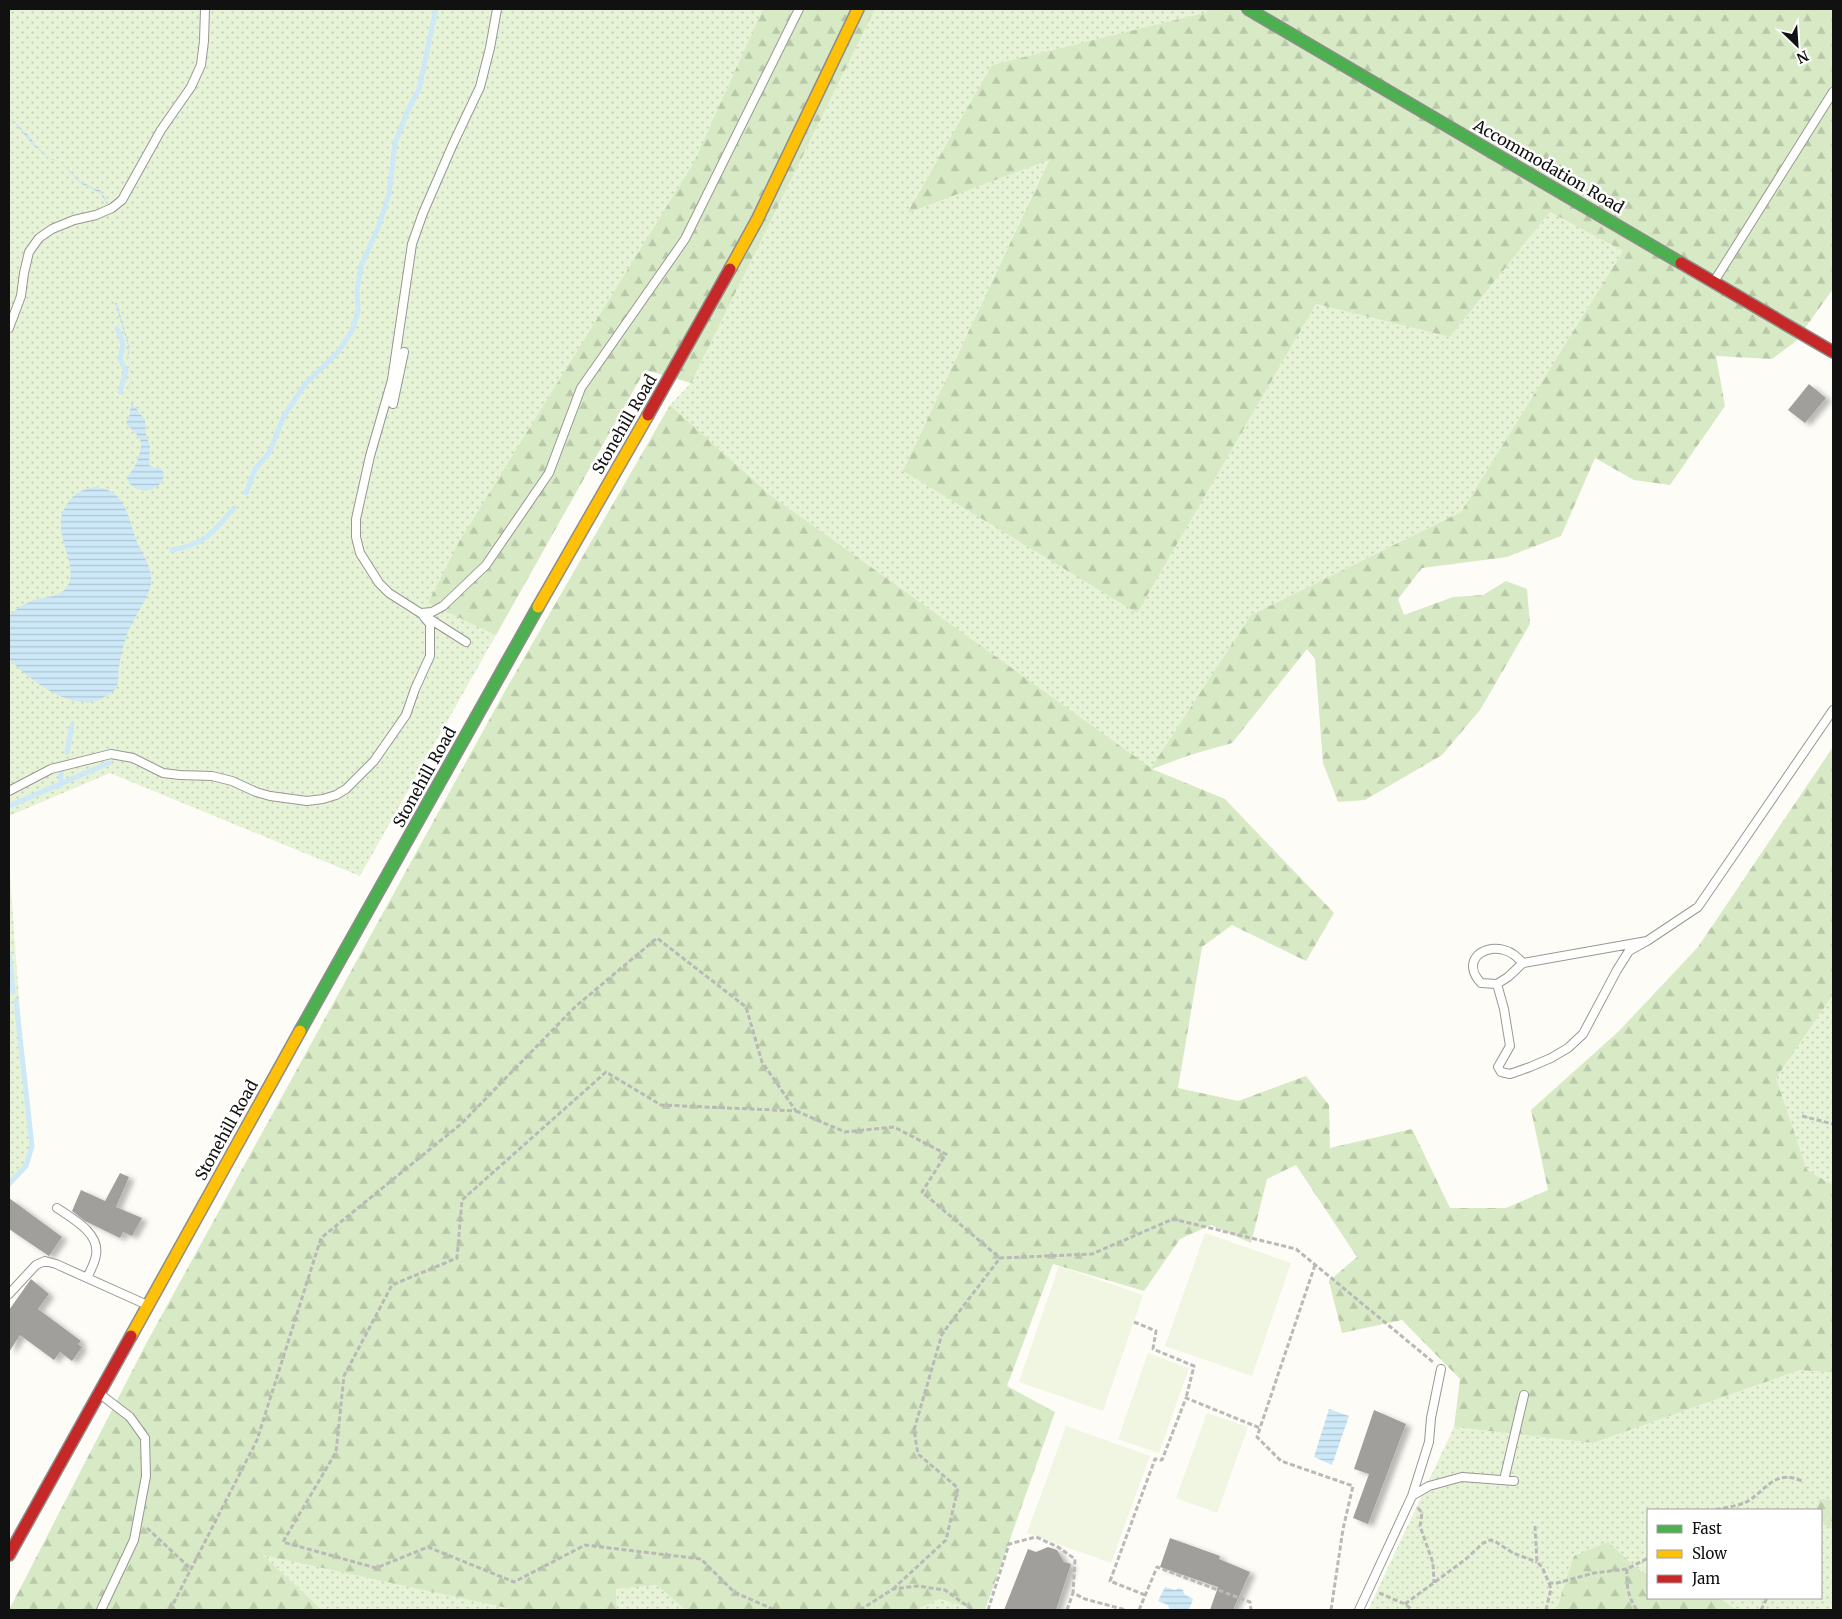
<svg xmlns="http://www.w3.org/2000/svg" width="1842" height="1619" font-family="Merriweather,serif">
	<style>
		.grass { fill: url(#grass-dots); fill-rule: evenodd }
		.forest { fill: url(#forest-firs) }
		.pitch { fill: #f0f6e1 }
		.water { fill: url(#water-rules) }
		.lines { fill: none; stroke-linecap: round; stroke-linejoin: round }
		.stream { stroke: #cde8f7; stroke-width: 5 }
		.building { fill: #a19f9c; filter: url(#shadow) }
		.lane-casing { stroke: #979795; stroke-width: 10 }
		.fast-casing { stroke: #8e8d8b; stroke-width: 14 }
		.slow-casing { stroke: #8e8d8b; stroke-width: 14 }
		.jam-casing { stroke: #8e8d8b; stroke-width: 14 }
		.path { stroke: #b9b9b8; stroke-width: 3; stroke-dasharray: 5 2.5; stroke-linecap: butt }
		.lane { stroke: #fffffe; stroke-width: 8 }
		.fast { stroke: #4caf50; stroke-width: 11 }
		.slow { stroke: #ffc107; stroke-width: 11 }
		.jam { stroke: #c62828; stroke-width: 11 }
		.labels { text-anchor: middle; dominant-baseline: central; stroke-width: 5; stroke-linejoin: round; paint-order: stroke }
		.street-label { font-size: 16px; fill: #111; stroke: #fff }
	</style>
	<defs>
		<pattern id="grass-dots" width="8" height="8" patternUnits="userSpaceOnUse" patternTransform="scale(1.25)"><rect width="8" height="8" fill="#e7f3d7"/><path d="M2 2h.1M6 6h.1" fill="none" stroke="#c5cfb8" stroke-width="1.8" stroke-linecap="round"/></pattern>
		<pattern id="forest-firs" width="22" height="20" patternUnits="userSpaceOnUse" patternTransform="scale(1.25)"><rect width="22" height="20" fill="#d8eac5"/><path d="M5 1l3.5 6h-7zM16 11l3.5 6h-7z" fill="#b8c8a8"/></pattern>
		<pattern id="water-rules" width="6" height="5" patternUnits="userSpaceOnUse" patternTransform="scale(1.25)"><rect width="6" height="5" fill="#cde8f7"/><path d="M0 2.5h6" fill="none" stroke="#afc6d3"/></pattern>
		<filter id="shadow"><feDropShadow dx="5.5" dy="3" stdDeviation="2.5" flood-color="#0004"/></filter>
	</defs>
	<rect width="100%" height="100%" fill="#fdfcf7"/>
	<path class="grass" d="M9,9h809l-326,594 4,32 -136,241 -250,-103 -101,43z
		M875,9h329l5,3 -216,53 -86,147 142,-53 -146,312 234,141 179,-308 134,33 100,-125 73,39 -162,261 -210,103 -100,154 -382,-275 -99,-89 21,-22z
		M9,862l16,219 7,65 -6,20 -17,17z
		M1833,995v190l-26,-15 -31,-92z
		M1800,1370l33,3v237h-465l86,-183 139,16zM1648,1510h173v88h-173z
		M262,1554l254,56h-194z
		M657,1585l28,25h-68l-1,-21z
		M940,1599l38,11h-62z"/>
	<path class="forest" d="M763,9h112l-184,374 -46,-13 -149,265 -68,-32 31,-61 234,-378z
		M1204,9h629v280l-38,53 -23,17 -56,-3 9,50 -55,79 -36,-5 -39,-22 -34,78 -54,21 -85,11 -24,31 6,16 49,-18 30,-2 23,-14 21,8 3,35 -50,86 -38,45 -77,45 -27,2 -15,-39 -8,-104 -8,-10 -75,94 -42,12 -38,14 73,30 109,114 -28,48 -74,-36 -30,22 -24,141 60,13 68,-25 23,29 1,43 82,-19 38,79h56l42,-18 -17,-80 88,-79 79,-84 135,-200v248l-57,83 31,92 26,15v188l-33,-3 -207,73 -139,-16 6,-48 -58,-59 -60,13 -13,-52 28,-24 -61,-92 -29,14 -16,64 -40,-18 -31,14 -36,52 -91,-27 -46,122 48,26 -70,198h-7l-38,-11 -24,11h-231l-28,-25 -41,4 1,21h-101l-253,-55 59,55h-313l138,-268 358,-651 165,-286 99,89 382,274 100,-153 210,-103 162,-261 -73,-39 -100,125 -134,-33 -179,309 -234,-142 146,-311 -142,53 85,-148 216,-53z
		M1819,1499l14,1v29l-12,-6v-13h-4z
		M1608,1542l33,30 7,2v24h71l18,12 -180,-1 17,-53z"/>
	<path class="pitch" d="M1205,1233l86,30 -39,113 -87,-30z
		M1059,1266l84,29 -40,116 -84,-29z
		M1148,1353l41,15 -30,85 -41,-14z
		M1207,1413l41,14 -31,86 -41,-15z
		M1066,1426l84,30 -39,107 -84,-30z"/>
	<path class="water" d="M9,116l20,20 7,10 11,10 15,8 19,18 20,9 7,12 -1,1 -7,-11 -20,-10 -18,-19 -15,-7 -13,-11z
		M115,303h2l13,46 -2,7v7l4,8 -3,14 1,8c-2,-10 2,-13 1,-20 -1,-11 -6,-11 -2,-24z
		M131,402l14,18 1,14 4,12 -1,19 5,3h7c5,8 2,15 -6,20 -5,3 -13,3 -19,0 -17,-9 -4,-14 0,-24 2,-5 5,-14 5,-19 0,-11 -10,-14 -15,-22l4,-9z
		M95,487c9,1 18,4 24,11 11,14 12,31 19,46 5,12 15,24 13,39 -2,16 -20,37 -25,55 -3,9 -6,20 -7,29 -1,6 0,14 -2,19 -2,5 -7,8 -11,10 -29,21 -76,-16 -96,-36l-1,-2v-42c6,-6 13,-11 22,-15 10,-4 28,-3 35,-13 17,-22 -19,-56 1,-84 7,-11 16,-15 28,-17z
		M1329,1409l20,7 -17,49 -18,-8z
		M1165,1587l10,3 4,-2 4,2 1,4 9,5 -4,11h-19l-2,-5 -10,-4z"/>
	<g class="lines">
		<path class="stream" d="M117,328l6,16 -3,15 6,12 -6,21
			M246,493l9,-24 14,-16 15,-37 22,-33 31,-30 15,-22 6,-20 -1,-20 4,-25 17,-38 11,-34 6,-51 13,-33 11,-21 17,-80
			M172,550c34,-6 41,-18 62,-42
			M67,752l5,-27
			M61,785v-16
			M9,806l100,-43
			M9,954l4,38
			M9,1184l17,-18 6,-20 -16,-145"/>
	</g>
	<path class="building" d="M1809,384l17,14 -21,25 -17,-13z
		M120,1173l9,4 -13,30 26,11 -10,18 -9,-4 -3,6 -35,-17 -13,-10 9,-21 24,11z
		M9,1198l53,39 -13,19 -40,-27z
		M31,1279l18,15 -11,15 43,32 -3,3 4,3 -10,14 -12,-9 -6,8 -34,-25 -11,17v-42z
		M1374,1410l32,14 -38,100 -15,-6 16,-44 -15,-5z
		M1170,1538l50,18 -1,3 31,13 -17,38h-23l8,-23 -58,-20z
		M1048,1547l9,3 7,12 7,2 -15,46h-52l24,-61 8,3z"/>
	<g class="lines">
		<g class="lane-casing">
			<path id="lane" d="M1715,280l118,-188
				M9,328l12,-32 3,-23 5,-21 10,-14 13,-9 22,-9 22,-5 16,-7 10,-8 39,-70 30,-43 10,-22 3,-24 1,-32
				M393,404l11,-52
				M421,613l11,-1 11,-6 43,-41 63,-92 32,-85 104,-149 114,-230
				M466,642l-77,-49 -10,-10 -19,-30 -4,-16v-18l14,-63 22,-76 20,-136 11,-31 30,-69 27,-57 10,-39 7,-39
				M9,791l42,-22 60,-15 22,4 30,15 17,2 32,1 20,5 24,11 14,4 37,5 16,-2 13,-4 10,-6 28,-28 32,-46 9,-26 15,-33v-32l-6,-7
				M1523,963l124,-22 51,-34 135,-197
				M1497,984l11,-7 15,-14c-6,-6 -11,-11 -19,-13 -24,-6 -42,13 -23,33l16,1 7,25 6,37 -12,21 3,5 9,2 20,-7 21,-9 17,-10 15,-14 34,-64 12,-19 18,-10
				M57,1208c16,11 43,25 39,47 -1,8 -6,16 -9,23
				M9,1294l27,-29 9,-4 11,3 89,40
				M100,1394l30,23 15,21 1,38 -12,64 -33,70
				M1504,1480l20,-85
				M1412,1496l17,-54 2,-24 10,-49
				M1359,1610l53,-114 17,-10 33,-9 52,4"/>
		</g>
		<g class="fast-casing">
			<path id="fast" d="M1248,9l433,254
				M300,1031l238,-424"/>
		</g>
		<g class="slow-casing">
			<path id="slow" d="M730,269l27,-49 101,-211
				M538,607l110,-192
				M131,1336l169,-305"/>
		</g>
		<g class="jam-casing">
			<path id="jam" d="M1681,263l152,89
				M648,415l82,-146
				M9,1555l122,-219"/>
		</g>
		<path class="path" d="M796,1111l49,21 49,-5 52,27 -24,38 78,66 92,-4 81,-35 123,30 137,113
			M1802,1116l31,8
			M1315,1265l-58,172 24,24 72,25 -10,43 -12,81
			M1134,1322l22,9 -3,18 41,17 -8,32
			M1418,1508l4,5 -2,13 13,37 1,20
			M1716,1510c10,-3 25,-4 34,-10 19,-14 26,-30 52,-19
			M1535,1526l2,36 5,5 7,16h8l37,-10 33,-4 21,-11
			M147,1528l44,41
			M1627,1569c-1,15 1,29 10,41
			M893,1589l53,-49 12,-52 -40,-34 -4,-24 28,-96 58,-76
			M1379,1593l26,11 7,6
			M1145,1595l-35,-14 45,-122 7,1 24,-62 74,30
			M1405,1604l61,-45 17,-16 8,-3 5,2 17,11 24,9
			M170,1610l87,-170 64,-202 140,-114 114,-117 82,-69 89,69 16,55 34,49 -135,-6 -55,-33 -144,128 -5,58 -65,27 -48,91 -8,76 -53,90 93,26 52,-21 86,35 71,-37 116,14 33,33 41,18
			M860,1610l33,-21 24,-3 28,4 28,20
			M988,1610l21,-66 27,-7 22,10 17,12 -2,34 12,6 41,11
			M1067,1610l6,-17
			M1139,1610l18,-43 93,35 1,8
			M1546,1610l5,-21 -2,-6
			M1761,1610l6,-12"/>
		<use href="#lane" class="lane"/>
		<use href="#fast" class="fast"/>
		<use href="#slow" class="slow"/>
		<use href="#jam" class="jam"/>
	</g>
	<g class="labels">
		<g class="street-label">
			<text transform="translate(1549 166) rotate(30)">Accommodation Road</text>
			<text transform="translate(624 424) rotate(-60)">Stonehill Road</text>
			<text transform="translate(424 777) rotate(-61)">Stonehill Road</text>
			<text transform="translate(226 1130) rotate(-61)">Stonehill Road</text>
		</g>
	</g>
	<rect width="1842" height="1619" fill="none" stroke="#111111" stroke-width="20"/>
	<rect x="1647" y="1509" width="175" height="90" fill="#ffffff" stroke="#a0a0a0"/>
	<rect x="1657" y="1525" width="25" height="8" fill="#4caf50" stroke="#a0a0a0"/>
	<text x="1692" y="1534" font-size="15" fill="#111111">Fast</text>
	<rect x="1657" y="1550" width="25" height="8" fill="#ffc107" stroke="#a0a0a0"/>
	<text x="1692" y="1559" font-size="15" fill="#111111">Slow</text>
	<rect x="1657" y="1575" width="25" height="8" fill="#c62828" stroke="#a0a0a0"/>
	<text x="1692" y="1584" font-size="15" fill="#111111">Jam</text>
	<g transform="translate(1797 45) rotate(155)" stroke="#ffffff" stroke-width="4" paint-order="stroke">
	<path d="M0-4L9 19L0 12L-9 19Z" fill="#111111"/>
	<text y="-8" font-size="14" font-weight="bold" text-anchor="middle" fill="#111111">N</text>
	</g>
</svg>
